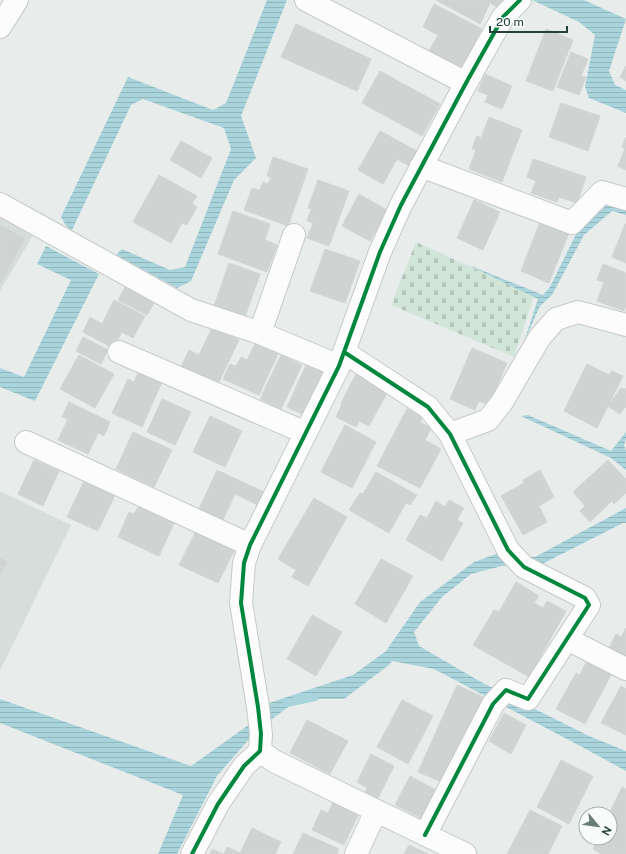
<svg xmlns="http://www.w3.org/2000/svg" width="626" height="854" font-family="'Public Sans',sans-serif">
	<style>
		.built { fill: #d6dedb }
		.cemetery { fill: url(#cemetery-stones) }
		.water { fill: url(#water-rules) }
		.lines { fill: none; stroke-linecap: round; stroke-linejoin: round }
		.stream { stroke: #a9d4db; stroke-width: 8 }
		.building { fill: #cfd4d2; stroke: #d1d6d4 }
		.minor-casing { stroke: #c5cac8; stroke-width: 24 }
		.minor { stroke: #fcfcfc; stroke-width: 22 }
		.cycleway-casing { stroke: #f7fbf9; stroke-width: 6 }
		.cycleway { stroke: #00873e; stroke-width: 4 }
	</style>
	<defs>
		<pattern id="cemetery-stones" width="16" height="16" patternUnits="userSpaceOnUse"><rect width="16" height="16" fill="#d1e6d8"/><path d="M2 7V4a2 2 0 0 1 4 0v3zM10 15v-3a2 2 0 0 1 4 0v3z" fill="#b3c6ba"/></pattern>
		<pattern id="water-rules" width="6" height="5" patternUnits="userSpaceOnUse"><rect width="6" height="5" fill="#a9d4db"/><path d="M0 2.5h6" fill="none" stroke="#91b7bd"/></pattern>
	</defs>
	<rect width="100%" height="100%" fill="#e8edeb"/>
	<path class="built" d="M0,213l35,19 -35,59z
		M0,491l71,34 -71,146z"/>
	<path class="cemetery" d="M416,242l118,54 -20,61 -123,-52z"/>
	<path class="water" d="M267,0h20l-46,116 15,42 -22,22 -43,101 -14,7 -61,-33 6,-6 48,21 15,-3 46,-118 -7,-21 -81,-29 -12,6 -59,125 -6,-4 -5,-9 67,-140 85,33 13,-7z
		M532,0h52l42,19 -17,52 6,14 11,5v23l-37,-15 -4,-11 10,-52 -16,-13z
		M610,203l16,5v7l-14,-4 -28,24 -32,60 -12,11 -16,36 14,-43 -74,-36 79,32 7,-8 30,-61z
		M46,246l53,28 -64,127 -35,-14v-19l24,9 47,-97 -34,-16z
		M528,415l83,36 15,-19v7l-2,6 2,6v19l-15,-12 -90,-42z
		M626,508v15h-3l-81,41 -40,2 -31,8 -29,23 -28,35 5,14 62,36 108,54 37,15v20l-42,-23 -150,-79 -42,-8 -3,4 -45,34h-45l-42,31 -40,46 -40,78h-19l25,-59 -183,-72v-24l191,67 59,-42 19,-21 84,-28 33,-24 34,-49 54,-40 22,-8 39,3z"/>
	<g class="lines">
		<path class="stream" d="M287,703l28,-6"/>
	</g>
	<path class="building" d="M436,0h67l-4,8 -9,-5 -10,21z
		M434,4l48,25 -20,39 -33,-17 9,-16 -15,-8z
		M296,24l75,35 -14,32 -76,-34z
		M546,29l27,11 -20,51 -27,-10z
		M571,52l17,7 -7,17 5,1 -7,18 -22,-8z
		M626,66v15l-6,-4z
		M380,71l60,33 -18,32 -60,-33z
		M485,74l27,12 -10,23 -17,-7 3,-7 -10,-4z
		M561,103l39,13 -12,35 -39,-14z
		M489,117l33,13 -20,52 -33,-13 7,-19 -4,-2 5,-12 4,2z
		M380,131l37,20 -8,15 -12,-7 -14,25 -25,-14z
		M626,137v33l-8,-4 7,-17 -3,-2z
		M181,141l31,17 -11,20 -31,-18z
		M273,157l35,12 -20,57 -44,-16 8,-22 8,2 3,-8 5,2 3,-7 -4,-1z
		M533,159l53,18 -9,26 -18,-6 -2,5 -26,-9 5,-12 -9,-4z
		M159,175l38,21 -5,8 5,3 -10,18 -5,-2 -11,20 -38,-21z
		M318,180l31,11 -20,55 -22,-8 6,-15 -6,-2 4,-12 -3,-1z
		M359,194l28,16 -17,31 -28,-15z
		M474,200l26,12 -17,38 -26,-12z
		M233,211l37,13 -5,16 12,5 -10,27 -49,-18z
		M540,222l29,11 -20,50 -28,-12z
		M625,224h1v39l-14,-6z
		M0,225l25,14 -25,45z
		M325,249l35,12 -15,42 -35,-12z
		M229,263l31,11 -16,46 -31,-11z
		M603,264l23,9v33l-2,5 -27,-10 7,-19 -7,-2z
		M127,284l29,15 -9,16 -29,-15z
		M114,300l31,16 -12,22 -11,-6 -9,16 -30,-16 7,-15 12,7z
		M212,328l27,12 -21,44 -37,-17 8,-17 10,5z
		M83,337l25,13 -7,14 -25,-13z
		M255,344l23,10 -19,41 -36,-16 7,-15 6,2 5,-9 6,3z
		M472,348l35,15 -18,42 -10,-4 -4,9 -25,-11z
		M79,355l35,19 -19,34 -35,-19z
		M281,355l21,10 -21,44 -21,-10z
		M587,364l22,11 3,-4 11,5 -26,52 -33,-17z
		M306,365l18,8 -20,42 -17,-8z
		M139,371l23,11 -20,45 -30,-14 16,-34 6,3z
		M356,374l32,17 -19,35 -10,-5 -3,6 -20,-10 6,-13 -1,-1z
		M621,388l4,2 1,-2v20l-1,-1 -5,7 -12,-8z
		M162,399l29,13 -16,33 -28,-13z
		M69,402l41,20 -6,14 -6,-3 -10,21 -30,-14 10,-21 -6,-2z
		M407,409l16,8 -3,5 11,6 -6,12 16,9 -21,39 -43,-22z
		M210,416l32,15 -17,36 -32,-15z
		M345,425l31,17 -24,46 -31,-16z
		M133,432l39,18 -18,37 -38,-18z
		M34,460l25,11 -16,35 -25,-12z
		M608,460l18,19v14l-12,11 -2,-3 -22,21 -10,-11 5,-5 -12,-14z
		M217,470l49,23 -6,13 -25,-12 -13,28 -24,-11z
		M540,470l14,27 -15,9 8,16 -24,13 -22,-39 23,-13 -1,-3z
		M376,472l41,23 -7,10 -4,-2 -17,30 -40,-23 11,-17 3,1z
		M84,481l31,14 -17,36 -31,-14z
		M314,498l33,19 -39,69 -16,-9 4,-7 -18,-11z
		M449,500l15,8 -7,12 6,3 -21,38 -36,-21 14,-25 7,3 9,-17 9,6z
		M140,504l35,17 -16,35 -41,-19 11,-25 5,2z
		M196,531l39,18 -17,34 -39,-18z
		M0,558l7,4 -7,13z
		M381,559l32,17 -27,47 -31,-19z
		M516,582l23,14 -5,7 9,5 4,-7 19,10 -37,66 -56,-32 21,-35 5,2z
		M312,615l30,17 -26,44 -29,-17z
		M626,628v29l-17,-9 7,-14 5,3z
		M587,660l25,13 -27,51 -29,-15 20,-36 4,2z
		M457,685l26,12 -39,86 -26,-11z
		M621,686l5,3v46l-25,-12z
		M402,700l31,16 -25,48 -31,-17z
		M504,713l22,12 -15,29 -22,-13z
		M307,720l41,21 -18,33 -40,-21z
		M371,754l23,12 -16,32 -13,-6 2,-4 -10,-6z
		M561,760l32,16 -24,48 -32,-17z
		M410,776l26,14 -15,28 -26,-13z
		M622,787l4,2v65h-26v-1l-7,-4 5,-11h12l-1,-24z
		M333,802l26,11 -15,32 -32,-15 9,-20 7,3z
		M530,810l32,16 -14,28h-41z
		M252,828l29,14 -6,12h-51l3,-7 13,6z
		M303,833l36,16 -2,5h-44z
		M409,845l19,9h-24z
		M212,849l11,5h-13z"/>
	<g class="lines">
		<g class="minor-casing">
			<path id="minor" d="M306,0l160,83
				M0,27l17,-27
				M421,166l151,57 30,-31 24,7
				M0,204l191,106 69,23 79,33
				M260,333l34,-98
				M119,352l187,81
				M344,352l84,55 22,27 58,116 16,17 61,31 4,7 -61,94 -22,-9 -13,14 -68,131
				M450,434l38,-14 14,-18 38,-65 16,-18 22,-7 48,13
				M26,442l224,103
				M567,639l59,30
				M260,751l14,10 191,93
				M192,854l26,-50 26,-38 16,-15 1,-17 -3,-27 -17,-104 3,-40 6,-18 89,-179 41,-114 21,-47 65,-122 37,-66 17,-17
				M356,854l20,-43"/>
		</g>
		<use href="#minor" class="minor"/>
		<g class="cycleway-casing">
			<path id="cycleway" d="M344,352l84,55 22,27 58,116 16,17 61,31 4,7 -61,94 -22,-9 -13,14 -68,131
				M192,854l26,-50 26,-38 16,-15 1,-17 -3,-27 -17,-104 3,-40 6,-18 89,-179 41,-114 21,-47 65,-122 37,-66 17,-17"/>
		</g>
		<use href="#cycleway" class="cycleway"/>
	</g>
	<g transform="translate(598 826) rotate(119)"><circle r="19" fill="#f7fbf9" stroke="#a3b1ad"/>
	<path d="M0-3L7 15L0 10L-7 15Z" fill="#697e78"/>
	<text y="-6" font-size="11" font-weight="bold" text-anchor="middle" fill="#24423a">N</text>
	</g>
	<path d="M490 26v6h77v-6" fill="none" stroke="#24423a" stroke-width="2"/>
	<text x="496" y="26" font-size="12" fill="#24423a" stroke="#f7fbf9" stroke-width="3" paint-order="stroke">20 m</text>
</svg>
